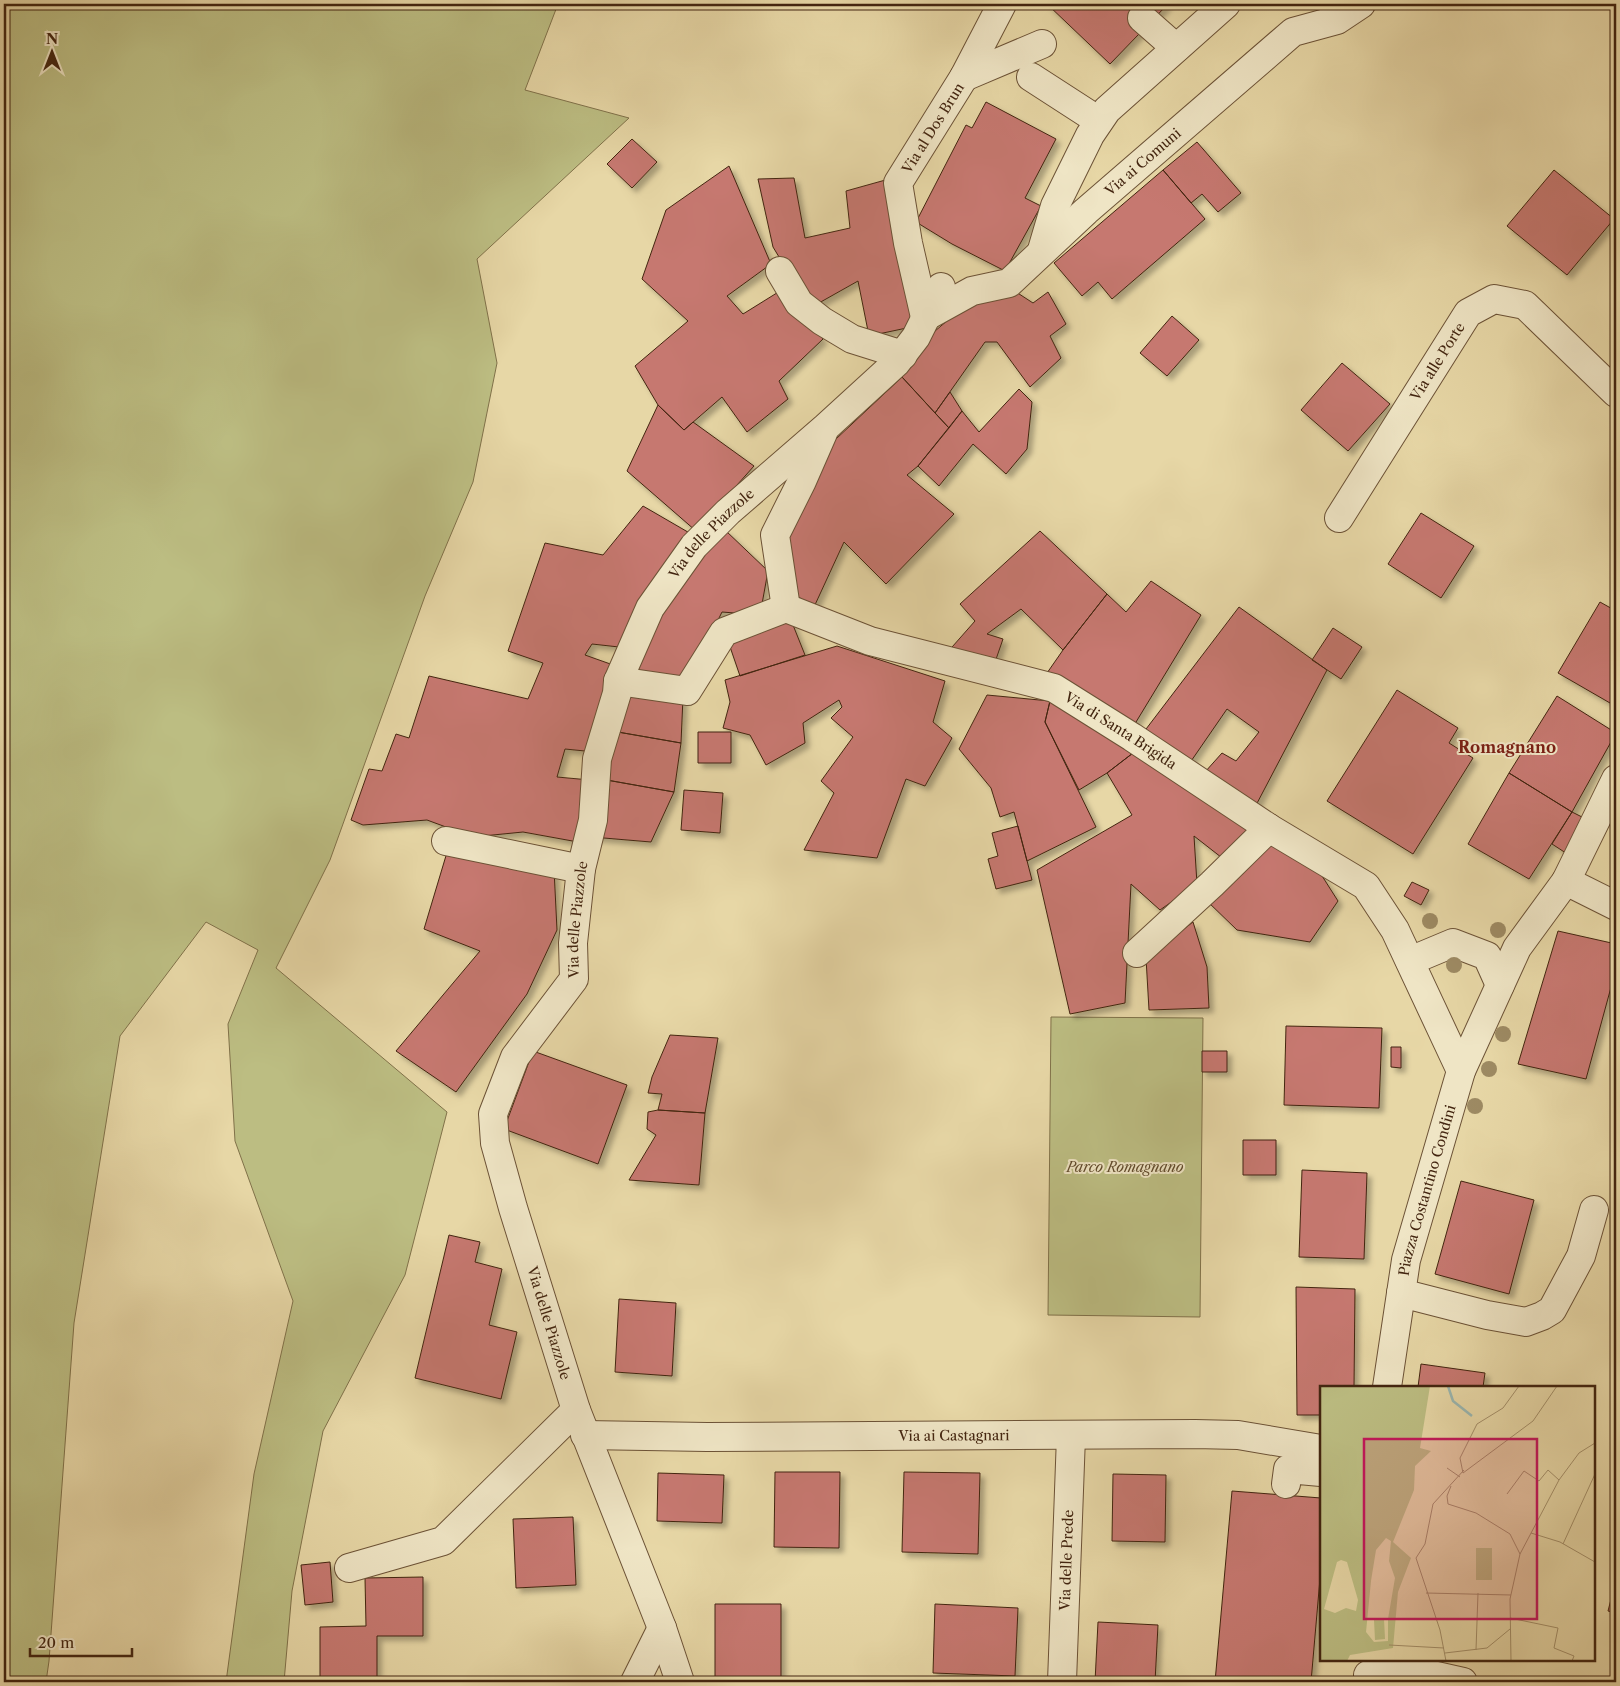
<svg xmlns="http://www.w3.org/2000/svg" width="1620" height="1686" font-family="'Libre Caslon Text',serif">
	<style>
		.green { fill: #bcbd82; stroke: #807149 }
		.building { fill: #c6786f; stroke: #432510; filter: url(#shadow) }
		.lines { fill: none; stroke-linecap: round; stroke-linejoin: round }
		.minor-casing { stroke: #6c5236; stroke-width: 30 }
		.minor { stroke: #efe5c5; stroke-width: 28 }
		.tree { fill: #9d8a63 }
		.labels { text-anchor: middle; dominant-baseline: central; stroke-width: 4; stroke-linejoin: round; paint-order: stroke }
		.street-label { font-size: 14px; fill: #432510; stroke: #efe5c5 }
		.park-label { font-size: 14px; font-style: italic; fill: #614b2c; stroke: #efe5c5 }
		.quarter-label { font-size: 16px; font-weight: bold; fill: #7a1f14; stroke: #efe5c5 }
		.inset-river { fill: none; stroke: #9ab7b1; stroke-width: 2.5 }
		.inset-road { fill: none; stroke: #a5906a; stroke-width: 1 }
		.view { fill: #c2185b; fill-opacity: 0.15; stroke: #c2185b; stroke-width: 2.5 }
		.inset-edge { fill: none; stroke: #432510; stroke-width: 2.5 }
	</style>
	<defs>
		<filter id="shadow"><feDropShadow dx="4.5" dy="4.5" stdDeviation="2.5" flood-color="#0004"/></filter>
	</defs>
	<rect width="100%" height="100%" fill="#e7d7a6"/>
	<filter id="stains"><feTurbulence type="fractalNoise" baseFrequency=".004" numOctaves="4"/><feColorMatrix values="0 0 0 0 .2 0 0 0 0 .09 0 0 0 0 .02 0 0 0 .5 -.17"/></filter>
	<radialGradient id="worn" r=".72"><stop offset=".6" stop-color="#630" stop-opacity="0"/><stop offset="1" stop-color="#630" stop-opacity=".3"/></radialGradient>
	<path class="green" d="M4,4h554l-33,86 104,28 -152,141 20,104 -24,119 -48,114 -95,264 -54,108 171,144 -42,163 -82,156 -31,160 -8,91h-58l28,-208 39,-173 -58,-160 -7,-117 30,-74 -52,-28 -86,114 -46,287 -25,338 -3,21h-42z
		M1051,1017l152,1 -3,299 -152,-2z"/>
	<path class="building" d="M1047,4h121l-58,60z
		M986,102l70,37 -31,59 16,8 -36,65 -53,-27 -36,-22 50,-97 6,3z
		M632,139l25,23 -25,26 -25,-24z
		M1197,142l44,51 -23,19 -16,-18 -11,9 -28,-33z
		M729,166l42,98 -44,32 16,18 37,-23 43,48 -44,42 9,18 -41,33 -25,-35 -38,33 -26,-25 -23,-39 53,-45 -46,-42 24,-69z
		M1163,170l42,49 -93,80 -14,-17 -16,14 -28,-33z
		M1554,170l60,49 -47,56 -60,-49z
		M794,178l11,60 45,-10 -4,-37 43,-12 27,147 -47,10 -11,-55 -48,27 -37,-61 -15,-68z
		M1010,288l23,15 15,-11 18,32 -16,12 11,22 -31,29 -33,-45h-12l-50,71 -33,-36 33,-46 38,-32z
		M1172,316l27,24 -32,36 -27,-23z
		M1342,363l48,41 -42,47 -47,-41z
		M902,377l47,51 -31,38 -11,9 47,39 -68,70 -42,-42 -30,65 -28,-18 -6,-51 40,-84z
		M1019,389l13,13 -5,47 -21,25 -33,-30 -34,42 -21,-20 44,-55 17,21z
		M950,392l12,19 -13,17 -14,-15z
		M658,405l26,25 9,-8 61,44 -58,65 -69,-60z
		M643,506l50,29 -65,113 -36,-4 -7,11 31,11 -21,86 -30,-3 -8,28 33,3 -12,62 -55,-10 -50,5 -46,-17 -64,5 -12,-5 18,-51 13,2 14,-37 13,4 20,-62 99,23 15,-36 -35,-12 37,-108 58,12z
		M1421,513l53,33 -33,52 -53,-34z
		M725,530l43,41 -8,44 -38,-3 -35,71 -58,-11 28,-65z
		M1040,531l67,63 -44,56 -42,-41 -34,25 16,5 -10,29 -48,-13 30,-34 -15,-17z
		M1151,581l50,34 -68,112 -86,-54 16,-23 44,-56 19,18z
		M1600,602l16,9v81l-6,11 -52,-30z
		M1239,607l88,63 -73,139 -49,-37 17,-19 14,8 23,-29 -32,-23 -40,58 -44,-34z
		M789,615l16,40 -65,21 -13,-38z
		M1333,628l29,19 -21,32 -29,-19z
		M837,646l108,35 -12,41 19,16 -27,48 -19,-7 -29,79 -73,-8 30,-57 -13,-12 32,-44 -22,-19 11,-11 -3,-7 -36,23 2,20 -39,22 -16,-30 -27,-7 7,-26 -5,-22z
		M1397,690l61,38 -9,15 24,15 -60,96 -86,-53z
		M621,693l62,4 -2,46 -69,-12z
		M987,695l63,6 -5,21 51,105 -69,34 -13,-49 -14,5 -9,-29 -32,-39z
		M1557,696l59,37 -44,79 -63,-39z
		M1050,701l83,52 -26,20 -28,17 -34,-68z
		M612,731l69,12 -7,49 -73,-13z
		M698,732h33v31h-33z
		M1133,753l121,74 -28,34 -32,-25 3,48 -37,26 -29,-26 -6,119 -55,11 -33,-144 95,-55 -25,-42z
		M1509,773l63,39 -43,67 -61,-35z
		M601,779l73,13 -23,50 -59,-5z
		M684,790l39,3 -3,40 -39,-3z
		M1572,812l18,9 -18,36 -20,-13z
		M1018,826l14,54 -36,9 -8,-30 10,-3 -6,-23z
		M1272,840l45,28 21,33 -28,41 -73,-12 -31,-30z
		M448,849l106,20 3,61 -30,64 -71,98 -60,-41 84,-100 -56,-22z
		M1412,882l17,8 -8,15 -17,-9z
		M1193,922l14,45 2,41 -60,2 -3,-52z
		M1558,931l58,13v25l-30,110 -68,-15z
		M1286,1026l96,2 -3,80 -95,-3z
		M670,1035l48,3 -13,75 -47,-3 4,-16 -14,-1 4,-16z
		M1391,1047h10v21l-10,-1z
		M533,1051l94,34 -29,79 -94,-35z
		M1202,1051h25v21h-25z
		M658,1110l47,3 -6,72 -70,-5 27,-45 -9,-6 1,-17z
		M1243,1140h33v35h-33z
		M1302,1170l65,3 -3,86 -65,-2z
		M1461,1181l73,19 -25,94 -74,-20z
		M449,1235l31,7 -5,20 27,7 -13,56 28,7 -16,67 -86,-21z
		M1296,1287l59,2 -1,98h-33v28h-24z
		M619,1299l57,4 -4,73 -57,-4z
		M1421,1364l64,9 -2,14h-65z
		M775,1472h65l-1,76 -65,-1z
		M904,1472l76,1 -2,81 -76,-2z
		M658,1473l66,2 -2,48 -65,-2z
		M1113,1474l53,1 -1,67 -53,-1z
		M1232,1491l89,7v69l-10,115h-96z
		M573,1517l3,68 -60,3 -3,-69z
		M330,1562l3,40 -28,3 -4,-40z
		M423,1577v59h-46v46h-57v-55l46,-1 -1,-48z
		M1616,1580v33l-8,-2z
		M715,1604h66v76h-66z
		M935,1604l83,4 -3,68 -82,-3z
		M1098,1622l60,3 -3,57h-60z"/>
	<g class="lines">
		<g class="minor-casing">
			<g id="minor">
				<path id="s1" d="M1002,4l-38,73 -66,106 10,60 17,74 47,-26 37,-8 77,-72 207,-179 44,-12 24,-16"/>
				<path d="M1142,18l34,30"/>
				<path d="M964,77l78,-33"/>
				<path d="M1031,77l68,44"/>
				<path d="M1042,250l13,-44 35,-71 17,-25 119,-106"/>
				<path d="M780,271l19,32 23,18 30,18 51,16"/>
				<path id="s2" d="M1339,518l129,-205 26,-14 31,6 91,88"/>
				<path d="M786,608l-11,-73 27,-54 21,-48"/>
				<path id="s3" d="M618,681l69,10 37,-59 62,-24 84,33 184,47 78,49 137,91 97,58 29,44 66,141"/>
				<path d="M446,841l135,28"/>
				<path d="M1566,881l50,25"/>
				<path d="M1137,953l75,-69 57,-56"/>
				<path d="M1410,961l43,-18 34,13 13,29"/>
				<path d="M1401,1293l86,22 39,7 16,-6 10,-6 29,-54 13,-46"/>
				<path id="s4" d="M1387,1387l19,-127 55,-189 56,-123 49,-67 50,-102"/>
				<path id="s5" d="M585,1435l122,2 488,-3 43,1 83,14"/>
				<path d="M1286,1484l2,-15 33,3"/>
				<path d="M349,1568l94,-27 133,-131"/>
				<path d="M1368,1675l28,-8 67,15"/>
				<path d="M635,1682l27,-54"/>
				<path id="s6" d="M680,1682l-18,-54 -86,-218 -63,-202 -18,-65 -2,-29 22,-57 59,-78 -1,-36 8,-74 12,-49 4,-61 20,-66 1,-12 32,-73 44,-62 34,-34 98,-85 70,-64 20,-26 25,-50"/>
				<path id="s7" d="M1062,1682l9,-246"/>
			</g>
		</g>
		<use href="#minor" class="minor"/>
	</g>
	<g class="tree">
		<circle cx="1430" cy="921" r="8"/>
		<circle cx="1498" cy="930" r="8"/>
		<circle cx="1454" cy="965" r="8"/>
		<circle cx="1503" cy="1034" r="8"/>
		<circle cx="1489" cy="1069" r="8"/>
		<circle cx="1475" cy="1106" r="8"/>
	</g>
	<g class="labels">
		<g class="street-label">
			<text transform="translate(933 128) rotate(-58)">Via al Dos Brun</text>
			<text stroke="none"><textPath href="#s1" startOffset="616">Via ai Comuni</textPath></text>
			<text stroke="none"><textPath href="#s2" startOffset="185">Via alle Porte</textPath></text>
			<text stroke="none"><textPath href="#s6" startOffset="1238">Via delle Piazzole</textPath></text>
			<text stroke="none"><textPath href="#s3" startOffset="565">Via di Santa Brigida</textPath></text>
			<text stroke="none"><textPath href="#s6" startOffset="818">Via delle Piazzole</textPath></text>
			<text stroke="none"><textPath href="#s4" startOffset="201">Piazza Costantino Condini</textPath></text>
			<text transform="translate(549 1323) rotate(73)">Via delle Piazzole</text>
			<text stroke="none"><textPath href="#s5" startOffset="369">Via ai Castagnari</textPath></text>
			<text stroke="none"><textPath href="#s7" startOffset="122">Via delle Prede</textPath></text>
		</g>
		<g class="park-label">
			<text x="1125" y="1167">Parco Romagnano</text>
		</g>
		<g class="quarter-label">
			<text x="1507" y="747">Romagnano</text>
		</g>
	</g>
	<g transform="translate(1320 1386)">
		<rect width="275" height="275" fill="#e7d7a6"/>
		<path d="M0,0h110l-10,62 11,3 -16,15 -1,24 -21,52 18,16 -13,34 -5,56 -43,7 -3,6h-27zM66,152l5,3 -2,20 6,17 -7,41v22l-14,1 -8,-10 5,-51 5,-31zM21,174l6,2 11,38 -2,11 -10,-3 -11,5 -11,-4 13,-47zM156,162h16v32h-16zM64,233l1,20 -10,1 -1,-20z" fill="#bcbd82" fill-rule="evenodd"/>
		<path class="inset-river" d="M128,0l5,15 19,15"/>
		<path class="inset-road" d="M199,0l-16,22 -26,16 -17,34 3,15 70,-52 24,-35M127,82l13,9M131,100l-4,10 1,8 28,9 34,21 10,20M187,108l17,-23 15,10 9,-11 11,10M211,147l29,9 35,20M243,158l32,-70M106,207l85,2M190,232l48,10 -4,20 20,8 -2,5M69,259l55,3M156,264l2,-57M125,267l42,-5 23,-19M126,275l-6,-31 -24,-72 9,-14 8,-40 31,-34M191,275l-1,-62 10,-45 39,-74 20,-27 16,-10"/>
		<path class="view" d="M44,53h173v180h-173z"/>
		<rect width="275" height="275" class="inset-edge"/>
	</g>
	<rect width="1620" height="1686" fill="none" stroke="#e7d7a6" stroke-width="20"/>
	<rect x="5" y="5" width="1610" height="1676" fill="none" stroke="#432510" stroke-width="2.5"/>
	<rect x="10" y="10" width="1600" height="1666" fill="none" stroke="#432510"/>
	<g transform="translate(52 52)" stroke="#efe5c5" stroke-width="4" paint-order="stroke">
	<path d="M0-4L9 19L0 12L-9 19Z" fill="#432510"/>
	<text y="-8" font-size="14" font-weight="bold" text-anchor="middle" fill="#432510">N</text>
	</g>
	<path d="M30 1648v8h102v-8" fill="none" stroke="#432510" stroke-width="2.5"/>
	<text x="38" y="1648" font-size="15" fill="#432510" stroke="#efe5c5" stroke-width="4" paint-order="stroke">20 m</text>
	<rect width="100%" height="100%" filter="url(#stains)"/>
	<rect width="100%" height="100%" fill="url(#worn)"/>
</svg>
